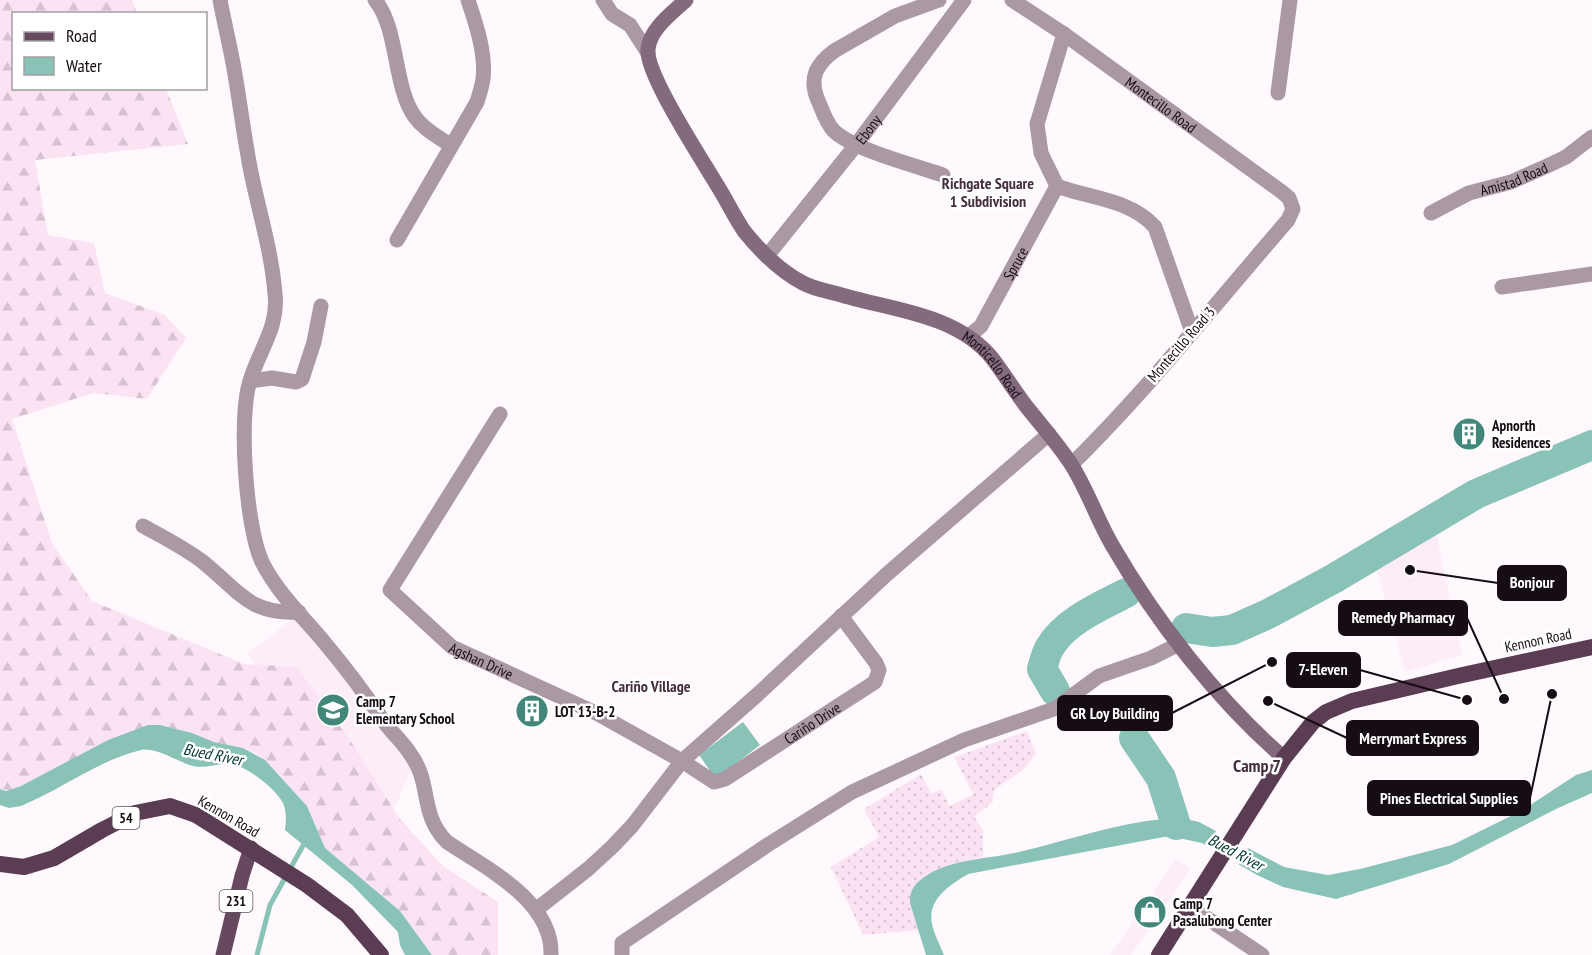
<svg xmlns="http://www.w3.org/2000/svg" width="1592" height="955" font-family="'PT Sans Narrow',sans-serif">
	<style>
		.built { fill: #fcedf8 }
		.grass { fill: url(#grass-dots) }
		.forest { fill: url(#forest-firs) }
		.water { fill: #89c2b7 }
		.pier { fill: #fff9fd }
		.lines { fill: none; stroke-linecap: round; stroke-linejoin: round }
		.stream { stroke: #89c2b7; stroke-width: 5 }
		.river { stroke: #89c2b7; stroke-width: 30 }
		.minor { stroke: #aa98a5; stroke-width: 15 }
		.secondary { stroke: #836a7c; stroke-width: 15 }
		.primary { stroke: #67495f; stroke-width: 15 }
		.trunk { stroke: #5a3c53; stroke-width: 16 }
		.labels { text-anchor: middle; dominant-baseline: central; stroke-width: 5; stroke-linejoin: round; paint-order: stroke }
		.shield { fill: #fff; stroke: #5c555a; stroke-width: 1.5 }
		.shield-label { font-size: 14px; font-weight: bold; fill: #160c14 }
		.street-label { font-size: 15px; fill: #160c14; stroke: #fff }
		.poi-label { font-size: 15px; font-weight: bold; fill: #160c14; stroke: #fff; text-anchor: start }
		.neighbourhood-label { font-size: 16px; font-weight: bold; fill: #452e3f; stroke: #fff }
		.water-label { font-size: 16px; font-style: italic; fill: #00362f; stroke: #fff }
		.quarter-label { font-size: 18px; font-weight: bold; fill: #452e3f; stroke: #fff }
		.leader { fill: none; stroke: #160c14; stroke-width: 2 }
		.callout-dot { fill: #160c14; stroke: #fff; stroke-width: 2 }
		.callout { fill: #160c14; stroke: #160c14; stroke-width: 2 }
		.callout-label { font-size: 16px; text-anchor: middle; font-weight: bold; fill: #fff }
	</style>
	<defs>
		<pattern id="grass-dots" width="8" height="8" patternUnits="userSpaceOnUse" patternTransform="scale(1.5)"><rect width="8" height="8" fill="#fbe3f4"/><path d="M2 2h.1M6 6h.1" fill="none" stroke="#d6c2d0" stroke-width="1.8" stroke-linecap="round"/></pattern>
		<pattern id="forest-firs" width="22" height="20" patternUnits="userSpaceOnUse" patternTransform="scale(1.5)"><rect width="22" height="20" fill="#fbe3f4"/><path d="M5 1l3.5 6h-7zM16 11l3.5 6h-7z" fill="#d6c2d0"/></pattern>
	</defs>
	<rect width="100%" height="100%" fill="#fff9fd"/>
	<path class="built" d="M1435,527l27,128 -57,17 -31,-112z
		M295,618l56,64 62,82 -25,61 -141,-171z
		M1176,859l15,10 -60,86h-21z"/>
	<path class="grass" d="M1027,731l9,23 -13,16 -29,20 -2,13 -18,14 9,13v27l-14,3 -59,43 9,27 -56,5 -32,-68 48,-30 -15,-28 57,-35 10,20 10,-5 9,17 23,-12 -19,-37z"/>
	<path class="forest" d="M0,0h132l5,13 -123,1v74l152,1 22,55 -153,16 13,75 46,8 11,50 60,22 21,23 -39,61 -54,-6 -81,26 40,124 40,58 152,63 53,3 55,76 47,75 44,48 55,36v53h-66l-32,-44 -75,-63 -18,-42 -36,-40 -16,-13 -12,-5 -29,-6 -22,-9 -32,-8 -52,15 -78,42 -20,8 -10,-1z"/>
	<path class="water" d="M743,722l17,23 -44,34 -17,-24z
		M148,725h12l32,8 22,9 29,6 22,12 42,46 18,42 75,63 32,44h-27l-5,-10 -2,-13 -46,-47 -67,-55c1,-10 2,-18 -2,-27 -8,-15 -37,-38 -54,-39 -13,-1 -23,5 -36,2 -16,-4 -36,-19 -52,-16 -42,10 -79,39 -120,56l-12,2 -9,-3v-16l6,2 15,-5 87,-46z
		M1592,770v23l-36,16 -107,55 -113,35 -53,-12 -26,-12 -55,-32 -33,-7 -201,38c-18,11 -41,25 -36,50 2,10 8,21 12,31h-18l-16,-52c-1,-15 8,-22 19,-29 26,-15 57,-15 85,-21 51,-10 137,-44 185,-31l85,45 44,8 32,-6 92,-24 69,-34 55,-36z"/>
	<path class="pier" d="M1218,828l32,18 -13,21 -32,-19z"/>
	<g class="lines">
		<path class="stream" d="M257,955l13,-50 35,-63"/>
		<path class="river" d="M1186,628l26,4 20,-2 36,-16 65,-35 143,-85 116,-49
			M1055,691l-13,-22c2,-7 4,-16 8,-22 15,-26 51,-41 76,-54
			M1134,738l27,40 15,47"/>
		<g class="minor">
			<path d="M220,0c4,21 9,42 13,63 7,38 11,76 19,114 8,38 20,77 23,117 4,33 -16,56 -25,87 -12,36 -4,147 12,181 15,30 41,55 62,80 22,26 42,53 61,81 8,11 19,20 26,32 21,29 8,59 36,87 39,26 106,59 104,113"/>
			<path d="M375,0c24,29 18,87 40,117 9,13 24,20 36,29"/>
			<path d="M603,0l9,14 18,11 18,28"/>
			<path d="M939,0l-44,16 -61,35c-17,13 -25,26 -17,47 5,11 8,23 16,32 18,19 83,36 110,45"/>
			<path id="s1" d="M1012,0l52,34 218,158 7,6 4,11 -5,11c-71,82 -139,168 -216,244"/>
			<path d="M1064,34l-27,90 4,29 16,33c34,13 73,13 98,41l37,105"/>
			<path d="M1278,93l12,-93"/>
			<path id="s2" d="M1431,213l38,-20 42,-11 36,-16 19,-9 26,-20"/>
			<path d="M397,240l80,-138c2,-7 5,-15 6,-23 3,-26 -7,-55 -15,-79"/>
			<path id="s3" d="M767,256l89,-111 108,-145"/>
			<path d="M1502,287l90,-13"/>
			<path id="s4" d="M969,336l12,-10 76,-140"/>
			<path d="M250,381l22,-3 24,4 6,-3 12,-37 7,-36"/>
			<path id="s5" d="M500,414l-110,176 62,57 146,67 84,47 32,21 11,-3 150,-97 4,-12 -3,-7 -35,-47"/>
			<path d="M143,526c20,11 42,22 60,36 35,28 46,53 96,50"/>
			<path d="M1189,906l73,49"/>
			<path d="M537,909l51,-40 24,-22 20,-21 50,-65 75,-66 130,-121 162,-140"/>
			<path d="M622,955v-12l147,-99 83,-52 112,-52 90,-31 45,-33 52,-18 28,-14"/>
		</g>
		<path class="secondary" id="s6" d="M686,0c-14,13 -36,29 -38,49 -3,25 57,115 72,141 8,13 15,28 24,41 16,20 36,40 59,52 11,6 24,8 35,11 52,16 117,19 154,64 12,16 22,32 34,48 15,19 32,38 45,58 16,25 26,55 41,81 44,76 105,155 172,213"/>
		<path class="primary" d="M223,955l19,-79 9,-28"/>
		<path class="trunk" d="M0,864l24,3 30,-9 48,-28 33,-17 35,-7 26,9 111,70 40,30 34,40
			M1159,955l125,-197 29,-36 13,-10 26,-11 106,-25 134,-29"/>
	</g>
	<defs>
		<g id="building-disc" transform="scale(1.725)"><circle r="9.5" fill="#43877b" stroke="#fff"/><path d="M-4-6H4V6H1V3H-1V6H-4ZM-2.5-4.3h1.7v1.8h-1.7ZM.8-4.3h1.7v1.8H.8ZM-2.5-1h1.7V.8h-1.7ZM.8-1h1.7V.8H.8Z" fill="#fff"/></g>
		<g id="school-disc" transform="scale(1.725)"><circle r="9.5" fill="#43877b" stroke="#fff"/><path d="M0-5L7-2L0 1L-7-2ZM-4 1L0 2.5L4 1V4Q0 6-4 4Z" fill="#fff"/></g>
		<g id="shop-disc" transform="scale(1.725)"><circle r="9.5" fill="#43877b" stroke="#fff"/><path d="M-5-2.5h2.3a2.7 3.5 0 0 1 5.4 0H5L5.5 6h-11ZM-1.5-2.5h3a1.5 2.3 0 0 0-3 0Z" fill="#fff"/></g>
	</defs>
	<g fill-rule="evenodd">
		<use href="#building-disc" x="1469" y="434"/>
		<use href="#school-disc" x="333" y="710"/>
		<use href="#building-disc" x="532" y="711"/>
		<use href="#shop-disc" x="1150" y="912"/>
	</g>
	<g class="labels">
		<g class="shield">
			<rect x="112.5" y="807" width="27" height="22" rx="4.5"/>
			<rect x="219.5" y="890" width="33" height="22" rx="4.5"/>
		</g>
		<g class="shield-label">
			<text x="126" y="818">54</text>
			<text x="236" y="901">231</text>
		</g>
		<g class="street-label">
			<text stroke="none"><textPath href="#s1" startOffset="182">Montecillo Road</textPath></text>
			<text stroke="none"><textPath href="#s3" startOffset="162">Ebony</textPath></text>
			<text stroke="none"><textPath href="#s2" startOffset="90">Amistad Road</textPath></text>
			<text stroke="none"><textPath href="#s4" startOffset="87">Spruce</textPath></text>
			<text transform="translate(1181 344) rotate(-49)">Montecillo Road 3</text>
			<text stroke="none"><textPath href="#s6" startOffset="561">Monticello Road</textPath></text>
			<text transform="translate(1538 640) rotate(-12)">Kennon Road</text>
			<text stroke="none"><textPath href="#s5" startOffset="324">Agshan Drive</textPath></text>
			<text stroke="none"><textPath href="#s5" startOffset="702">Cariño Drive</textPath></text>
			<text transform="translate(229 816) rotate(30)">Kennon Road</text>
		</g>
		<g class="poi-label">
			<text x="1492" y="425">Apnorth<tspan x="1492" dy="17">Residences</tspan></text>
			<text x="356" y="701">Camp 7<tspan x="356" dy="17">Elementary School</tspan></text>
			<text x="555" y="711">LOT 13-B-2</text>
			<text x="1173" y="903">Camp 7<tspan x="1173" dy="17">Pasalubong Center</tspan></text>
		</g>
		<g class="neighbourhood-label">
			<text x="988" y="183">Richgate Square<tspan x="988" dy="18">1 Subdivision</tspan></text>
			<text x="651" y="686">Cariño Village</text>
		</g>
		<g class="water-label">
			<text transform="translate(213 754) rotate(11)">Bued River</text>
			<text transform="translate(1236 852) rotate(28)">Bued River</text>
		</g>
		<g class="quarter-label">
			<text x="1257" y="765">Camp 7</text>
		</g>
	</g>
	<path class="leader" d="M1410 570L1498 583M1504 699L1467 618M1467 700L1360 670M1272 662L1172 713M1268 701L1347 738M1552 694L1530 798"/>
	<g class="callout-dot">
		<circle cx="1410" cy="570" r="6"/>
		<circle cx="1504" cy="699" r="6"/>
		<circle cx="1467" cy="700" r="6"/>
		<circle cx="1272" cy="662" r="6"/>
		<circle cx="1268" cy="701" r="6"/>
		<circle cx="1552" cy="694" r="6"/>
	</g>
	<g class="callout">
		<rect x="1498" y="566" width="68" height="34" rx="6"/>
		<rect x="1339" y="601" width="128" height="34" rx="6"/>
		<rect x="1287" y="653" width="73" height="34" rx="6"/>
		<rect x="1058" y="696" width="114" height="34" rx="6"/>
		<rect x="1347" y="721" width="131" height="34" rx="6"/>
		<rect x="1368" y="781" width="162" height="34" rx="6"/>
	</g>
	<g class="callout-label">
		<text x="1532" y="588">Bonjour</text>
		<text x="1403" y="623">Remedy Pharmacy</text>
		<text x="1323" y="675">7-Eleven</text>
		<text x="1115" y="719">GR Loy Building</text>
		<text x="1413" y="744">Merrymart Express</text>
		<text x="1449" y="804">Pines Electrical Supplies</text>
	</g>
	<rect x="12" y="12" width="195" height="78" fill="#ffffff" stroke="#a29ea1" stroke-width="1.5"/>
	<rect x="24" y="32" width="30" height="9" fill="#67495f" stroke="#a29ea1" stroke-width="1.5"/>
	<text x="66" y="42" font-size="18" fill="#160c14">Road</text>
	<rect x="24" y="57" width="30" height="18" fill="#89c2b7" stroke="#a29ea1" stroke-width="1.5"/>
	<text x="66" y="72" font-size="18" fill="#160c14">Water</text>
</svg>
